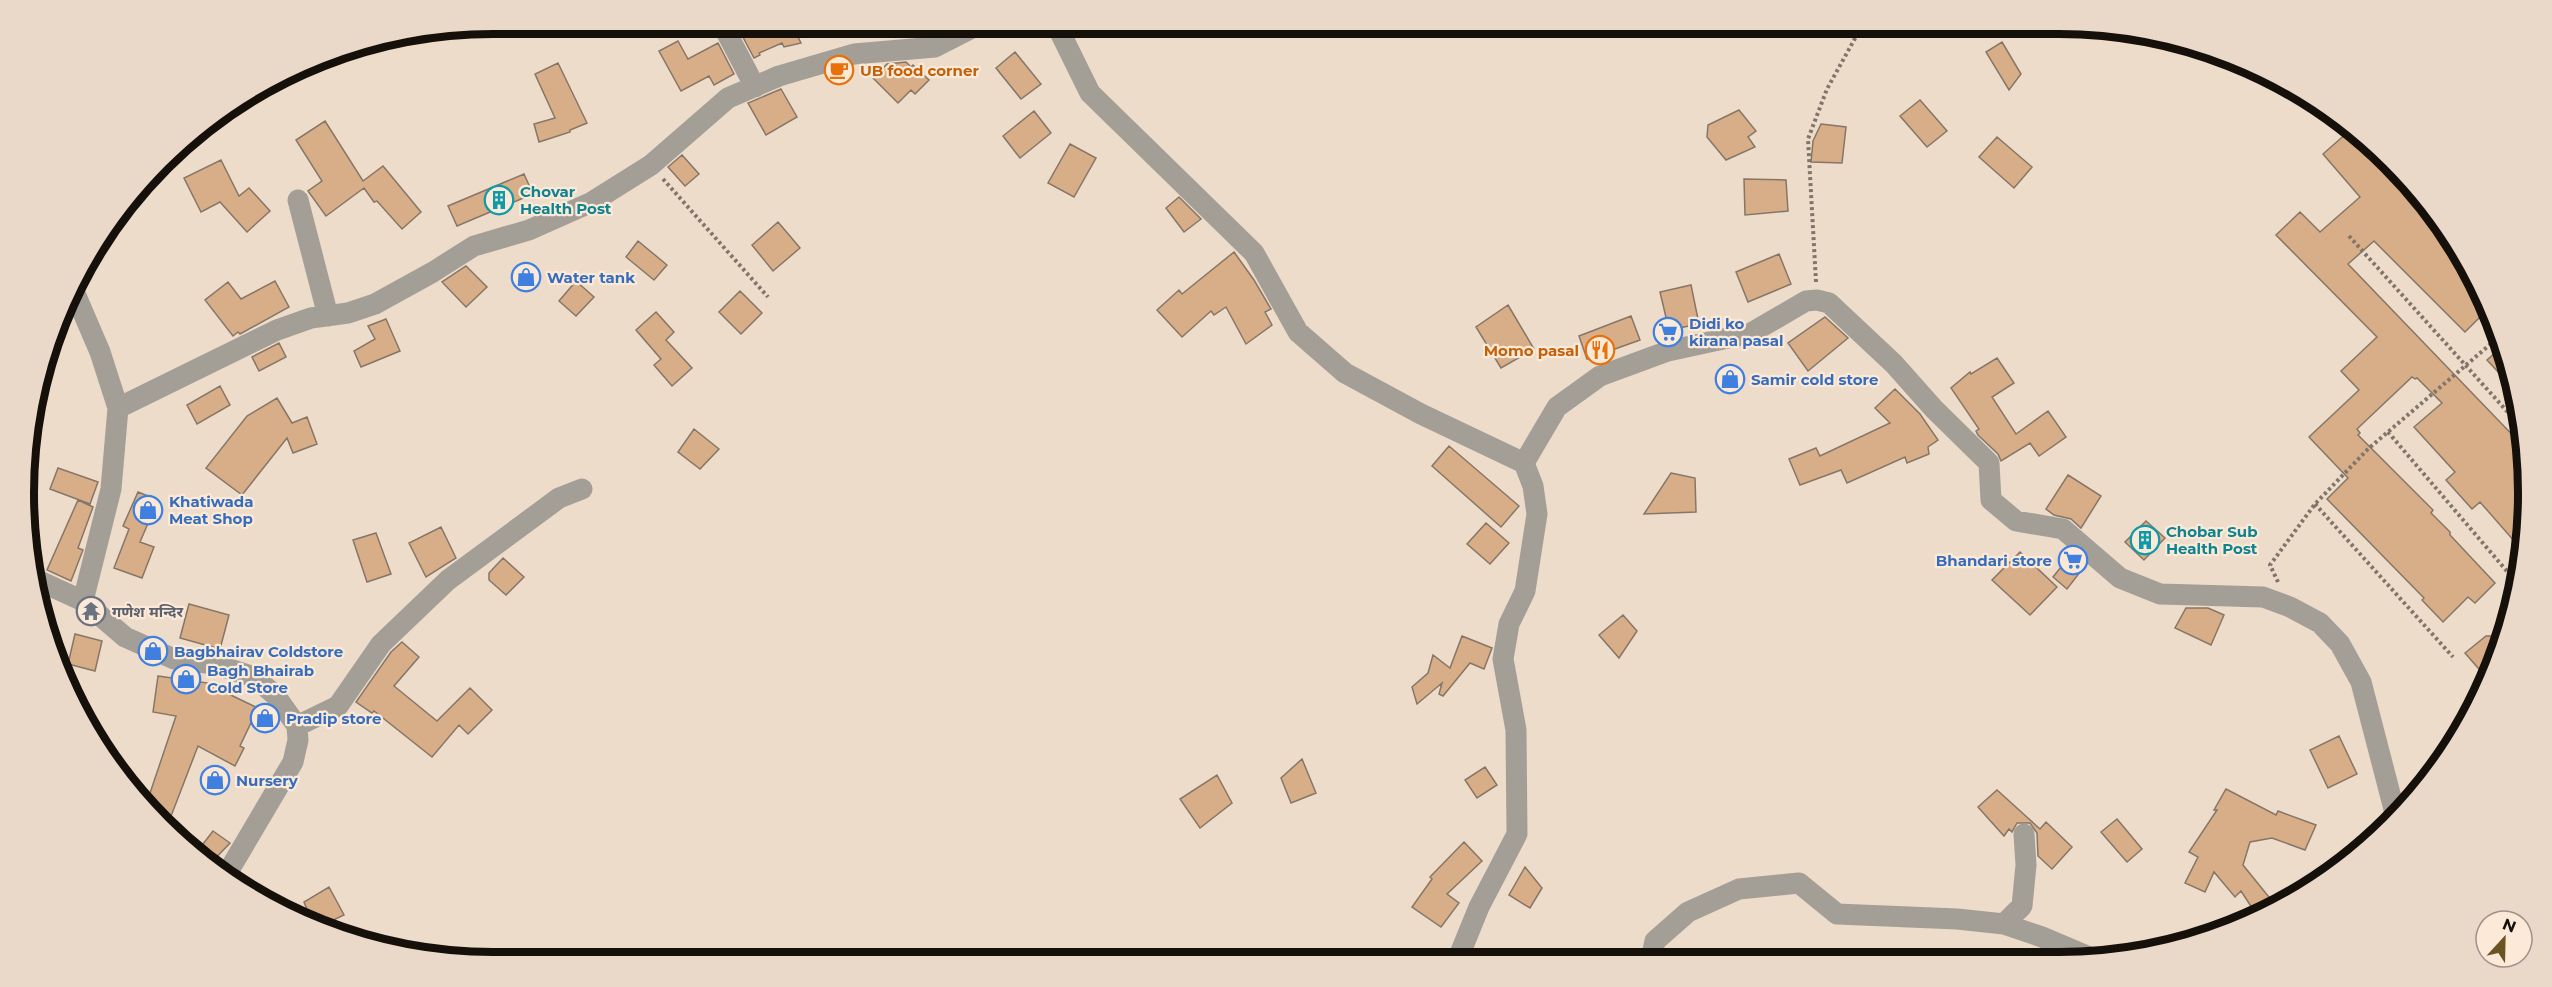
<svg xmlns="http://www.w3.org/2000/svg" width="2552" height="987" font-family="Montserrat,'Noto Sans Devanagari',sans-serif">
	<style>
		.building { fill: #d7ae87; stroke: #877667; stroke-width: 1.5 }
		.lines { fill: none; stroke-linecap: round; stroke-linejoin: round }
		.path { stroke: #81756a; stroke-width: 4; stroke-dasharray: 3 3; stroke-linecap: butt }
		.minor { stroke: #a49f96; stroke-width: 21 }
		.labels { text-anchor: middle; dominant-baseline: central; stroke-width: 4.5; stroke-linejoin: round; paint-order: stroke }
		.food-label { font-size: 15px; font-weight: bold; fill: #c56008; stroke: #fce9d8; text-anchor: start }
		.culture-label { font-size: 15px; font-weight: bold; fill: #0d838f; stroke: #fce9d8; text-anchor: start }
		.shop-label { font-size: 15px; font-weight: bold; fill: #366cbe; stroke: #fce9d8; text-anchor: start }
		.worship-label { font-size: 15px; font-weight: bold; fill: #5b616d; stroke: #fce9d8; text-anchor: start }
		.rim { fill: none; stroke: #16100a; stroke-width: 8 }
	</style>
	<rect width="100%" height="100%" fill="#eedccb"/>
	<path class="building" d="M736,24h81l-20,11 4,8 -17,4 -2,-4 -23,10 1,2 -6,3z
		M678,41l10,18 30,-16 16,31 -20,11 -5,-9 -28,15 -22,-40z
		M2002,42l19,32 -12,16 -23,-38z
		M1015,52l26,32 -20,15 -25,-31z
		M906,62l5,5 2,-2 16,15 -14,14 -4,-4 -13,13 -25,-25 14,-14z
		M558,63l29,60 -17,7v2l-31,10 -5,-18 21,-6 -20,-44z
		M781,89l16,28 -31,18 -18,-32z
		M1920,100l27,31 -20,16 -27,-31z
		M1739,110l17,21 -8,6 7,10 -29,13 -19,-23 1,-12z
		M1034,111l17,22 -31,25 -17,-22z
		M325,121l38,60 20,-15 38,46 -19,17 -25,-28 -3,1 -10,-14 -38,28 -18,-25 14,-10 -26,-41z
		M1821,124l25,3 -4,36 -31,-1 2,-21z
		M2348,132l37,42 6,-5 35,36 39,54 23,50 -23,23 -91,-91 -26,23 177,184 2,77 -1,8 -11,9 -35,-40 -8,7 -26,-29 9,-8 -41,-45 28,-24 -25,-25 -2,1 -3,-2 -55,52 3,4 -2,2 75,75 -2,3 19,19v3l45,48 -20,20 -7,-6 -25,25 -21,-22 2,-2 -97,-99 21,-21 -39,-41 50,-47 -18,-19 36,-34 -101,-102 24,-23 20,20 40,-35 -37,-43z
		M1997,137l35,30 -18,21 -35,-31z
		M1070,144l26,14 -22,39 -26,-14z
		M682,155l17,19 -14,12 -17,-19z
		M221,160l18,36 10,-8 21,23 -23,21 -27,-30 -19,10 -17,-34z
		M524,174l9,20 -76,32 -9,-20z
		M1744,179l42,1 2,31 -43,4z
		M1179,197l22,22 -17,13 -18,-24z
		M778,222l22,26 -27,23 -21,-26z
		M638,241l29,24 -13,15 -28,-23z
		M1234,252l20,28 17,29 -6,3 7,13 -26,19 -20,-37 -12,8 -3,-4 -29,26 -25,-27 22,-20 3,4z
		M1779,254l12,30 -43,18 -12,-30z
		M466,266l21,21 -21,20 -24,-25z
		M275,281l14,26 -49,27 -2,-2 -5,4 -28,-36 23,-18 13,17z
		M576,281l18,16 -18,19 -17,-15z
		M1691,285l8,39 -30,6 -9,-38z
		M740,291l22,22 -21,21 -22,-22z
		M1508,305l26,44 -33,19 -25,-41z
		M656,312l18,20 -8,8 26,28 -20,18 -18,-21 7,-6 -25,-29z
		M1631,316l9,24 -53,19 -8,-23z
		M1825,317l23,21 -40,33 -20,-28z
		M386,319l14,32 -39,16 -7,-16 21,-12 -7,-13z
		M279,343l7,14 -27,14 -7,-14z
		M2504,345l3,13 7,31 -27,-29z
		M1997,358l17,25 -22,14 24,37 32,-23 18,26 -27,19 -9,-13 -29,18 -3,-7 -20,-19 -2,-4 3,-2 -28,-41 19,-16 1,2z
		M220,386l10,19 -33,19 -10,-19z
		M1895,389l25,25 18,26 -10,7 1,7 -22,9 -2,-6 -58,26 -6,-13 -41,15 -11,-26 27,-11 4,8 70,-33 -15,-15z
		M277,398l15,25 15,-6 10,27 -24,9 -6,-15 -45,57 -36,-27 41,-52z
		M694,429l25,20 -19,20 -22,-17z
		M1449,446l70,60 -18,21 -69,-61z
		M58,468l40,14 -8,22 -40,-15z
		M1671,473l24,5 1,34 -52,2z
		M2068,475l33,21 -20,32 -10,-9 -17,-4 -8,-6z
		M138,492l20,8 -18,42 14,5 -12,31 -28,-10 15,-39 -6,-3z
		M78,500l15,7 -15,41 5,2 -12,31 -24,-11z
		M2146,521l19,17 -21,22 -19,-18z
		M1486,523l23,20 -19,21 -23,-20z
		M441,527l15,31 -30,19 -17,-34z
		M376,533l15,41 -24,8 -14,-42z
		M2020,552l37,35 -27,28 -38,-35z
		M2070,556l14,11 -17,22 -14,-12z
		M503,558l21,19 -18,18 -17,-15v-7z
		M189,604l40,11 -9,34 -40,-11z
		M2186,608h22l16,7 -13,30 -36,-17z
		M1623,615l14,16 -18,27 -20,-23z
		M75,634l27,7 -7,30 -27,-7z
		M1462,636l30,12 -8,21 -14,-6 -27,33 -4,-2 3,-11 -25,21 -5,-17 16,-14 5,-18 17,13z
		M2486,636h6l8,9 -14,32 -21,-24z
		M402,642l17,15 -25,29 43,35 33,-33 22,22 -24,24 -9,-9 -27,32 -58,-46 -2,2 -16,-11 35,-50z
		M158,676l57,8 -1,3 44,21 -18,38 4,2 -9,18 -37,-20 -30,78 -21,-22 29,-86 -23,-4z
		M2339,736l18,38 -29,14 -18,-38z
		M1302,759l14,34 -25,10 -10,-25z
		M1485,767l12,18 -20,13 -12,-18z
		M1217,775l15,28 -32,25 -20,-29z
		M2226,789l50,26 2,-4 38,14 -11,25 -33,-12 -22,4 -7,23 34,42 -19,10 -17,-26 -6,6 -21,-25 -9,20 -20,-9 13,-26 -9,-5 28,-42h-3z
		M1997,790l43,39 6,-7 26,25 -20,22 -14,-13 -1,-23 -7,-10h-13l-5,9 -3,-3 -5,7 -26,-29z
		M2117,819l25,30 -15,13 -26,-30z
		M213,831l17,12 -21,22 -13,-12z
		M1464,842l18,19 -35,33 12,9 -18,24 -29,-20 20,-28 -2,-2z
		M1525,867l17,21 -12,20 -21,-13z
		M329,887l15,28 -25,12 -6,-2 -9,-23z"/>
	<g class="lines">
		<path class="path" d="M663,179l105,118
			M2349,236l174,193
			M1816,282l-8,-143 19,-50 36,-65
			M2388,432l129,151
			M2315,504l138,153
			M2278,582l-8,-17 45,-61 53,-55 132,-113"/>
		<path class="minor" d="M722,24l33,63
			M1056,24l34,69 164,160 44,79 47,41 76,41 103,49 9,23 4,28 -12,77 -16,33 -6,35 13,71 1,104 -38,73 -22,54
			M298,200l30,116
			M73,289l27,63 18,56
			M1524,463l33,-56 43,-31 68,-25 83,-18 55,-32 11,-1 12,3 65,61 40,45 55,54 2,37 25,21 47,8 57,49 40,16 103,3 27,10 30,16 20,21 21,38 34,131
			M33,578l50,23
			M297,726l41,-20 43,-62 67,-64 111,-82 23,-9
			M225,877l68,-115 5,-22 -1,-14 -22,-31 -21,-18 -40,-13 -40,-5 -49,-22 -42,-36 28,-112 7,-81 159,-78 34,-12 37,-5 27,-9 58,-32 41,-26 55,-16 63,-28 59,-37 77,-67 51,-22 75,-22 81,-7 45,-23
			M2004,924l38,13 52,22
			M1651,960l4,-19 33,-29 51,-23 60,-6 38,31 120,5 47,5 18,-18 4,-41 -2,-31"/>
	</g>
	<defs>
		<g id="cafe-ring" transform="scale(1.5)"><circle r="9.5" fill="#fce9d8" stroke="#e8710a" stroke-width="1.5"/><path d="M-5.5-4.5H6V0H3Q3 3.5 0 3.5H-2.5Q-5.5 3.5-5.5 0ZM3-3.2v2h1.7v-2ZM-6 4.5H4V6H-6Z" fill="#e8710a"/></g>
		<g id="building-ring" transform="scale(1.5)"><circle r="9.5" fill="#fce9d8" stroke="#0f9aa8" stroke-width="1.5"/><path d="M-4-6H4V6H1V3H-1V6H-4ZM-2.5-4.3h1.7v1.8h-1.7ZM.8-4.3h1.7v1.8H.8ZM-2.5-1h1.7V.8h-1.7ZM.8-1h1.7V.8H.8Z" fill="#0f9aa8"/></g>
		<g id="shop-ring" transform="scale(1.5)"><circle r="9.5" fill="#fce9d8" stroke="#3f7fe0" stroke-width="1.5"/><path d="M-5-2.5h2.3a2.7 3.5 0 0 1 5.4 0H5L5.5 6h-11ZM-1.5-2.5h3a1.5 2.3 0 0 0-3 0Z" fill="#3f7fe0"/></g>
		<g id="supermarket-ring" transform="scale(1.5)"><circle r="9.5" fill="#fce9d8" stroke="#3f7fe0" stroke-width="1.5"/><path d="M-6-5.5h2.5l.6 2H6L4.5 2H-2.5L-4.4-4H-6ZM-1.5 3.2a1.3 1.3 0 1 0 .1 0ZM3 3.2a1.3 1.3 0 1 0 .1 0Z" fill="#3f7fe0"/></g>
		<g id="restaurant-ring" transform="scale(1.5)"><circle r="9.5" fill="#fce9d8" stroke="#e8710a" stroke-width="1.5"/><path d="M-5-6h1v4h1v-4h1v4h1v-4h1v5L-1.5 .5V6h-2V.5L-5-1ZM5-6V6H3V1.5H1.5Q1.5-4 5-6Z" fill="#e8710a"/></g>
		<g id="temple-ring" transform="scale(1.5)"><circle r="9.5" fill="#fce9d8" stroke="#6b7280" stroke-width="1.5"/><path d="M0-6L5-2H3V0L6.5 2.5H4V6H1.5V3h-3V6H-4V2.5H-6.5L-3 0V-2H-5Z" fill="#6b7280"/></g>
	</defs>
	<g fill-rule="evenodd">
		<use href="#cafe-ring" x="839" y="70"/>
		<use href="#building-ring" x="499" y="200"/>
		<use href="#shop-ring" x="526" y="277"/>
		<use href="#supermarket-ring" x="1668" y="332"/>
		<use href="#restaurant-ring" x="1600" y="350"/>
		<use href="#shop-ring" x="1730" y="379"/>
		<use href="#shop-ring" x="148" y="510"/>
		<use href="#building-ring" x="2145" y="540"/>
		<use href="#supermarket-ring" x="2073" y="560"/>
		<use href="#temple-ring" x="91" y="611"/>
		<use href="#shop-ring" x="153" y="651"/>
		<use href="#shop-ring" x="186" y="679"/>
		<use href="#shop-ring" x="265" y="718"/>
		<use href="#shop-ring" x="215" y="780"/>
	</g>
	<g class="labels">
		<g class="food-label">
			<text x="860" y="70">UB food corner</text>
			<text x="1579" y="350" text-anchor="end">Momo pasal</text>
		</g>
		<g class="culture-label">
			<text x="520" y="191">Chovar<tspan x="520" dy="17">Health Post</tspan></text>
			<text x="2166" y="531">Chobar Sub<tspan x="2166" dy="17">Health Post</tspan></text>
		</g>
		<g class="shop-label">
			<text x="547" y="277">Water tank</text>
			<text x="1689" y="323">Didi ko<tspan x="1689" dy="17">kirana pasal</tspan></text>
			<text x="1751" y="379">Samir cold store</text>
			<text x="169" y="501">Khatiwada<tspan x="169" dy="17">Meat Shop</tspan></text>
			<text x="2052" y="560" text-anchor="end">Bhandari store</text>
			<text x="174" y="651">Bagbhairav Coldstore</text>
			<text x="207" y="670">Bagh Bhairab<tspan x="207" dy="17">Cold Store</tspan></text>
			<text x="286" y="718">Pradip store</text>
			<text x="236" y="780">Nursery</text>
		</g>
		<g class="worship-label">
			<text x="112" y="611">गणेश मन्दिर</text>
		</g>
	</g>
	<path d="M0 0H2552V987H0ZM493 34H2059A459 459 0 0 1 2518 493V493A459 459 0 0 1 2059 952H493A459 459 0 0 1 34 493V493A459 459 0 0 1 493 34Z" fill="#ead8c8" fill-rule="evenodd"/>
	<path class="rim" d="M493 34H2059A459 459 0 0 1 2518 493V493A459 459 0 0 1 2059 952H493A459 459 0 0 1 34 493V493A459 459 0 0 1 493 34Z"/>
	<g transform="translate(2504 939) rotate(22)"><circle r="28" fill="#fce9d8" stroke="#a09286" stroke-width="1.5"/>
	<path d="M0-4.5L10 22L0 15L-10 22Z" fill="#6b5323"/>
	<text y="-9" font-size="16" font-weight="bold" text-anchor="middle" fill="#16100a">N</text>
	</g>
</svg>
